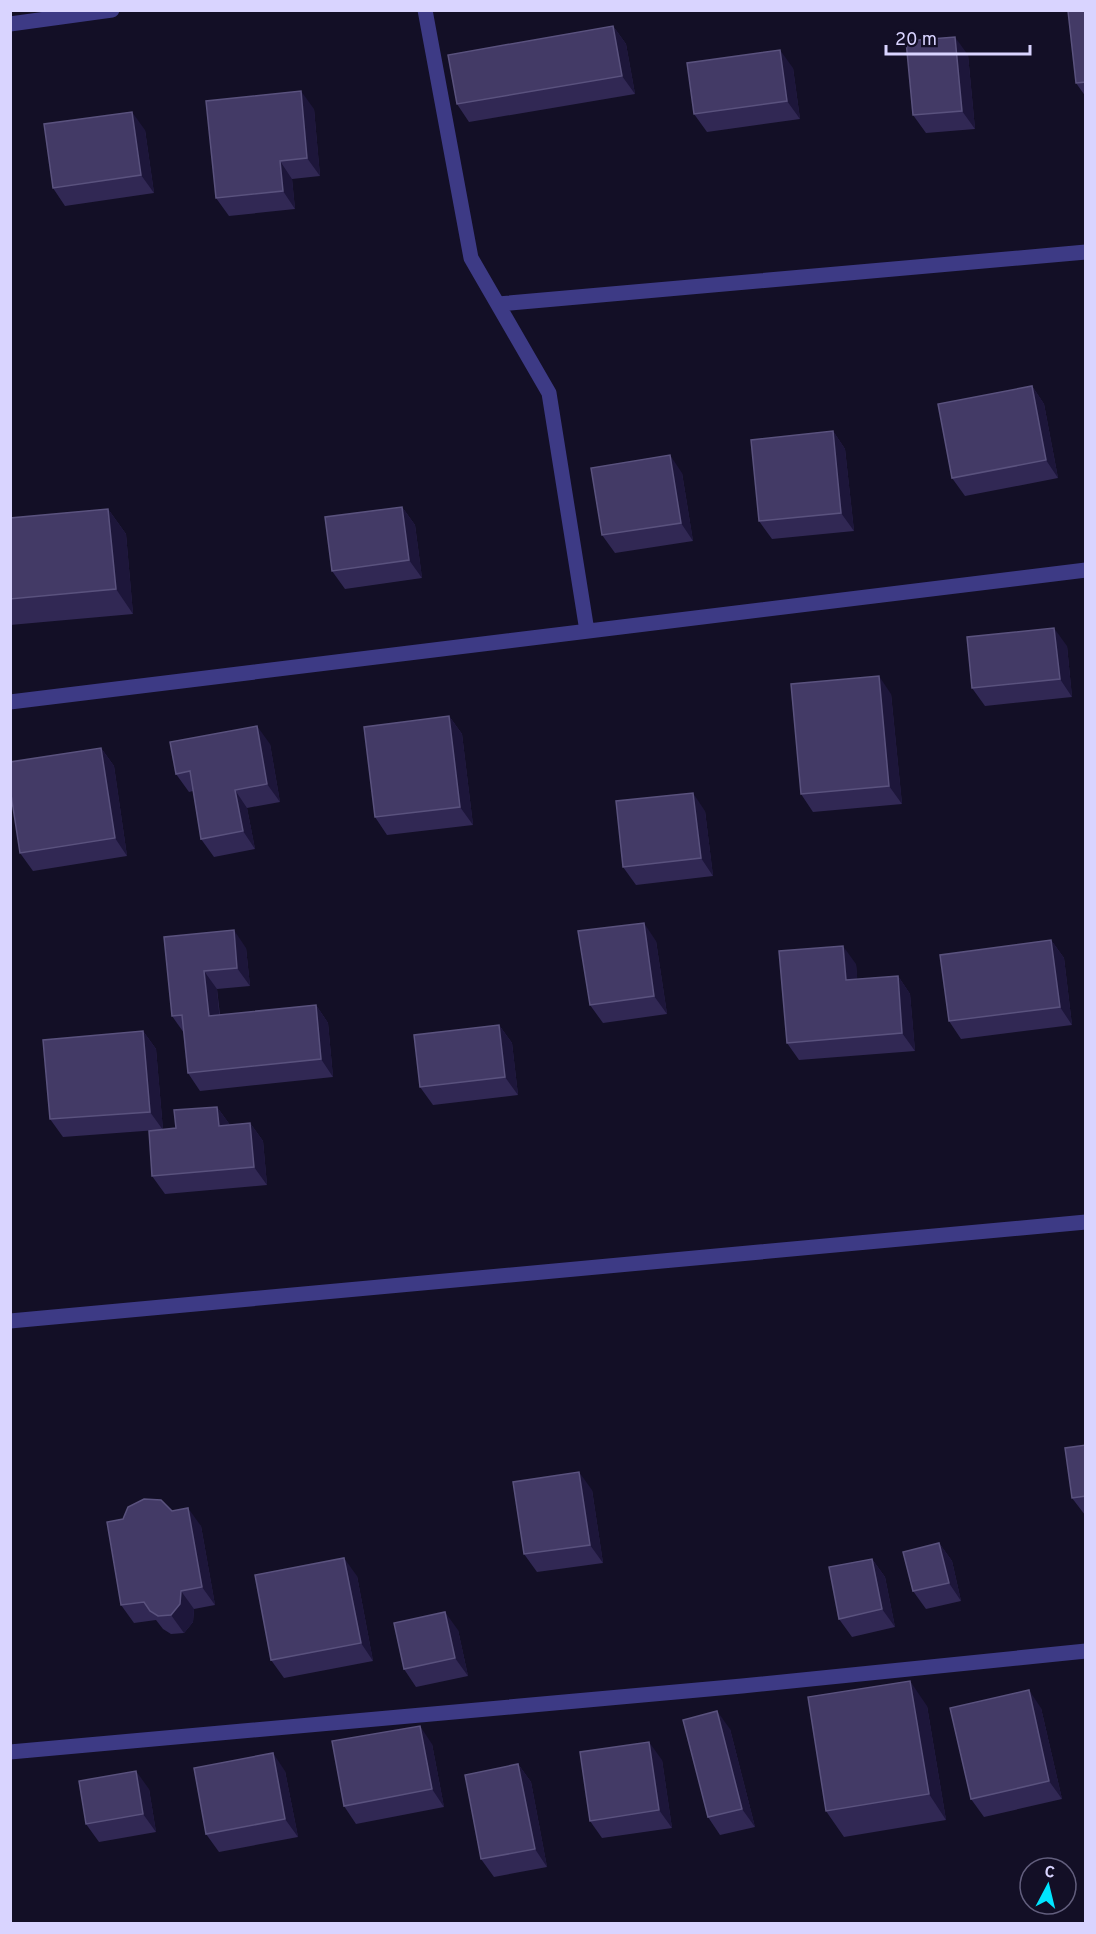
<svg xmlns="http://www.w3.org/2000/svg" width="1096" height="1934" font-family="Overpass,sans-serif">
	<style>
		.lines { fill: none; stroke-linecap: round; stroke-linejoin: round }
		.lane { stroke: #3d3a85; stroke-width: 15 }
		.street { stroke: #3d3a85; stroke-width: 15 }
		.wall { fill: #312854 }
		.shaded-wall { fill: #1d163a }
		.building { fill: #433a66; stroke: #5a527e; stroke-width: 1.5 }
	</style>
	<rect width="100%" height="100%" fill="#130f26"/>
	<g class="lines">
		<path class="lane" d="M10,1321l1076,-99
			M10,1752l732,-66 344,-35"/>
		<path class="street" d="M425,10l46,248 78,135 38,238
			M10,24l102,-14
			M498,304l588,-52
			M10,702l1076,-132"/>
	</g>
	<path class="wall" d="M1086,10v87l-10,-14z
		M613,26l13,18 9,50 -166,28 -12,-18z
		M968,55l7,74 -49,4 -13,-18z
		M793,68l7,51 -93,13 -13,-18z
		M314,109l6,67 -28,3 3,30 -66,7 -13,-18z
		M145,130l9,63 -89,13 -12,-18z
		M1032,386l12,18 14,74 -93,18 -13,-18z
		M833,431l12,18 9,82 -82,8 -13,-18z
		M682,473l11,68 -78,12 -13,-18z
		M402,507l13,18 7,53 -77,11 -13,-18z
		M108,509l18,25 7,80 -123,11v-107z
		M1067,646l5,51 -87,9 -13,-18z
		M891,694l11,110 -89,8 -12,-18z
		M449,716l13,18 11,91 -86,10 -12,-18z
		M270,744l10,58 -33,6 8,41 -41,8 -13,-18 -8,-48 -4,1 -13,-18z
		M101,748l13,18 13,90 -94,15 -13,-18z
		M705,811l8,65 -77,9 -13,-18z
		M164,937l82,11 4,38 -33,3 3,26 96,-10 12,18 5,54 -133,14 -12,-18 -4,-40 -12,-17z
		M1051,940l13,18 8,67 -111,14 -12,-18z
		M656,941l11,73 -64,9 -13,-18z
		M856,964l1,15 41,-3 12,18 5,57 -116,9 -12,-17z
		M499,1025l13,18 6,52 -85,10 -13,-18z
		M143,1031l13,18 7,81 13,-2 41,-21 13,18 20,-2 13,18 4,44 -102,9 -13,-18 5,-46 -94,7 -13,-18z
		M1086,1445v70h-1l-13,-17z
		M592,1490l11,73 -66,9 -13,-18z
		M172,1511l29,15 14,79 -21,4 -1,13 -9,11 -13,1 -8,-5 -7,-9 -22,3 -13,-18 2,-86z
		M939,1543l13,18 9,40 -35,8 -13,-18z
		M872,1559l13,18 10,50 -43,10 -13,-18z
		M357,1576l16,85 -89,17 -13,-18z
		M458,1630l10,46 -52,11 -12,-18z
		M927,1706l19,114 -102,17 -18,-26z
		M1041,1708l21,91 -78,18 -13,-18z
		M730,1729l25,98 -35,8 -12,-18z
		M432,1744l12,63 -88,17 -12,-18z
		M662,1760l10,68 -70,10 -12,-17z
		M518,1764l13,18 16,85 -53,10 -13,-18z
		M285,1771l13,66 -79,15 -13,-18z
		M149,1789l7,43 -57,10 -13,-18z"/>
	<path class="shaded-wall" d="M613,26l13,18 9,50 -13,-18z
		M955,37l13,18 7,74 -13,-18z
		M780,50l13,18 7,51 -13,-18z
		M301,91l13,18 6,67 -13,-18z
		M132,112l13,18 9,63 -13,-18z
		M280,161l12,18 3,30 -12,-18z
		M1032,386l12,18 14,74 -12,-18z
		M833,431l12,18 9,82 -13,-18z
		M670,455l12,18 11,68 -12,-18z
		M402,507l13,18 7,53 -13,-18z
		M108,509l18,25 7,80 -17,-25z
		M1054,628l13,18 5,51 -12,-18z
		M879,676l12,18 11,110 -13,-18z
		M449,716l13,18 11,91 -13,-18z
		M257,726l13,18 10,58 -13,-18z
		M101,748l13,18 13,90 -12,-18z
		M235,790l12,18 8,41 -12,-18z
		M693,793l12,18 8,65 -12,-18z
		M644,923l12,18 11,73 -13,-18z
		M234,930l12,18 4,38 -13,-18z
		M1051,940l13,18 8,67 -12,-18z
		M843,946l13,18 3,34 -13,-18z
		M204,971l13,18 4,45 -12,-18z
		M898,976l12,18 5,57 -13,-18z
		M316,1005l12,18 5,54 -12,-18z
		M499,1025l13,18 6,52 -13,-18z
		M143,1031l13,18 7,81 -13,-18z
		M217,1107l13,18 -11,1z
		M250,1123l13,18 4,44 -13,-18z
		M579,1472l13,18 11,73 -13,-18z
		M188,1508l13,18 14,79 -13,-18z
		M939,1543l13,18 9,40 -12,-18z
		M344,1558l13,18 16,85 -12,-18z
		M872,1559l13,18 10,50 -13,-18z
		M181,1591l13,18 -1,13 -9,11 -13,-18z
		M445,1612l13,18 10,46 -13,-18z
		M910,1681l17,25 19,114 -17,-26z
		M1029,1690l12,18 21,91 -13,-18z
		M717,1711l13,18 25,98 -13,-18z
		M420,1726l12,18 12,63 -12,-18z
		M649,1742l13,18 10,68 -13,-18z
		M273,1753l12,18 13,66 -13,-18z
		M518,1764l13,18 16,85 -12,-18z
		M136,1771l13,18 7,43 -13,-18z"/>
	<path class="building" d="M1086,10v72l-10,1 -8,-72z
		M613,26l9,50 -165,28 -9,-49z
		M955,37l7,74 -49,4 -7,-74z
		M780,50l7,51 -93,13 -7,-51z
		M301,91l6,67 -27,3 3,30 -67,7 -10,-97z
		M132,112l9,63 -88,13 -9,-64z
		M1032,386l14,74 -94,18 -14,-74z
		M833,431l8,82 -82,8 -8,-81z
		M670,455l11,68 -79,12 -11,-67z
		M402,507l7,53 -77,11 -7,-54z
		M108,509l8,80 -106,10v-81z
		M1054,628l6,51 -88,9 -5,-51z
		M879,676l10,110 -88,8 -10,-110z
		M449,716l11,91 -85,10 -11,-90z
		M257,726l10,58 -32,6 8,41 -42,8 -11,-68 -14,3 -6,-32z
		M101,748l14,90 -95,15 -10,-65v-26z
		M693,793l8,65 -78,9 -7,-66z
		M644,923l10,73 -64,9 -12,-74z
		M234,930l3,38 -33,3 5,45 107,-11 5,54 -133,14 -6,-58 -10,1 -8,-79z
		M1051,940l9,67 -111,14 -9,-66z
		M843,946l3,34 52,-4 4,57 -115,10 -8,-92z
		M499,1025l6,52 -85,10 -6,-52z
		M143,1031l7,81 -100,7 -7,-79z
		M217,1107l2,19 31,-3 4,44 -102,9 -3,-45 27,-3 -2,-18z
		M1086,1445v51l-14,2 -7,-50z
		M579,1472l11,73 -66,9 -11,-72z
		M144,1499l17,1 11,11 16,-3 14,79 -21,4 -1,13 -9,11 -13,1 -8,-5 -6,-9 -23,3 -14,-83 16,-3 5,-12z
		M939,1543l10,40 -36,8 -10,-39z
		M344,1558l17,85 -90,17 -16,-85z
		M872,1559l10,50 -43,10 -10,-52z
		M445,1612l10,46 -51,11 -10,-46z
		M910,1681l19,113 -103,17 -18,-114z
		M1029,1690l20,91 -78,18 -21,-91z
		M717,1711l25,98 -34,8 -25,-97z
		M420,1726l12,63 -88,17 -12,-65z
		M649,1742l10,68 -69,11 -10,-69z
		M273,1753l12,66 -79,15 -12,-66z
		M518,1764l17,85 -54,10 -16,-84z
		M136,1771l7,43 -57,10 -7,-43z"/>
	<rect width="1096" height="1934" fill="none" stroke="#d9d4ff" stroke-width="24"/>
	<g transform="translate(1048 1886) rotate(7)"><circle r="28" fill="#130f26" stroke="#625e7d" stroke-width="1.5"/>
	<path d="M0-4.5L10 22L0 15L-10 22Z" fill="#00e5ff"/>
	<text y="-9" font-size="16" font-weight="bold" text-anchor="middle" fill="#d9d4ff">С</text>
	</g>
	<path d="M886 45v9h144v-9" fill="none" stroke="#d9d4ff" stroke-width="3"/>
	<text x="895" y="45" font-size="18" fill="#d9d4ff" stroke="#130f26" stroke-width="4.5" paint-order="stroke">20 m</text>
</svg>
